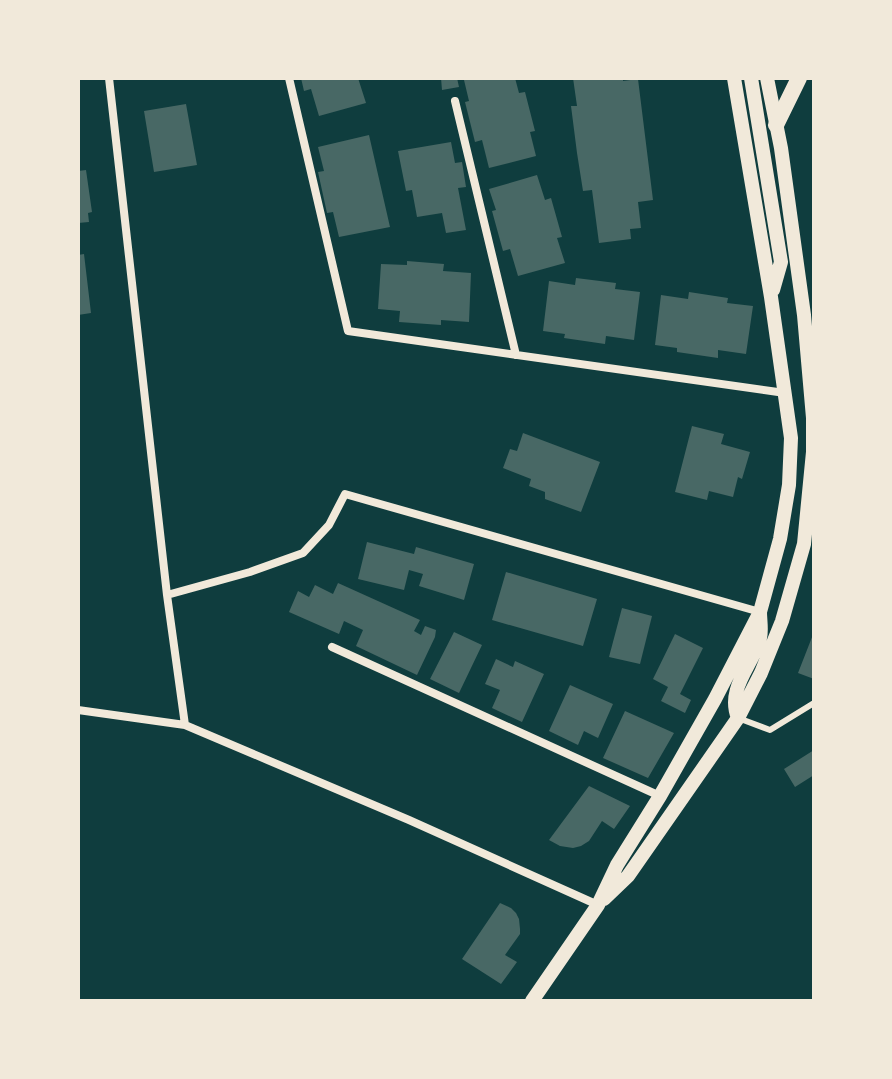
<svg xmlns="http://www.w3.org/2000/svg" width="892" height="1079" font-family="'Golos Text',sans-serif">
	<style>
		.building { fill: #486865 }
		.lines { fill: none; stroke-linecap: round; stroke-linejoin: round }
		.service { stroke: #f1e9da; stroke-width: 6 }
		.minor { stroke: #f1e9da; stroke-width: 8 }
		.tertiary { stroke: #f1e9da; stroke-width: 14 }
		.secondary { stroke: #f1e9da; stroke-width: 16 }
	</style>
	<rect width="100%" height="100%" fill="#0f3d3e"/>
	<path class="building" d="M301,78h57l8,25 -47,13 -8,-27 -7,2z
		M441,78h16l2,9 -17,3z
		M471,78h44l4,15 6,-1 10,39 -5,1 6,24 -47,12 -7,-28 -7,2 -10,-40 4,-1 -5,-21z
		M573,78h50v3l15,-2 15,121 -15,2 3,26 -11,1 1,10 -32,4 -7,-53 -9,1 -6,-38 -6,-47h6z
		M186,104l11,61 -43,7 -10,-61z
		M369,135l21,92 -51,10 -6,-25 -6,1 -9,-41 6,-1 -6,-24z
		M451,142l4,21 7,-1 4,25 -8,1 8,42 -20,3 -4,-20 -25,4 -5,-27 -6,1 -8,-40z
		M86,170l6,42 -4,1 1,9 -11,1v-52z
		M537,175l8,25 6,-2 11,39 -5,1 8,25 -47,13 -8,-27 -7,2 -11,-40 4,-1 -7,-21z
		M84,254l7,59 -13,2v-60z
		M407,261l37,3 -1,7 28,2 -2,49 -28,-2v5l-42,-3 1,-11 -22,-2 3,-45 26,1z
		M576,278l40,5 -1,6 25,3 -6,48 -28,-4 -1,8 -41,-6 1,-4 -22,-3 6,-50 26,4z
		M689,292l39,6 -1,5 26,3 -7,48 -28,-4v8l-41,-6v-4l-22,-3 6,-50 27,4z
		M692,426l32,8 -3,10 29,8 -8,27 -4,-2 -5,20 -24,-6 -2,9 -32,-8z
		M523,433l77,29 -19,50 -36,-13v-7l-16,-6 2,-7 -28,-11 7,-19 7,2z
		M367,542l47,12 2,-7 58,17 -10,36 -45,-14 4,-12 -14,-4 -5,20 -46,-11z
		M506,572l91,27 -14,47 -91,-26z
		M338,583l82,37 -6,11 7,4 4,-9 11,4 -1,7 -18,38 -61,-29 7,-16 -19,-9 -5,13 -50,-22 9,-21 11,6 6,-12 18,9z
		M622,608l30,8 -12,48 -31,-7z
		M454,632l28,13 -23,48 -29,-14z
		M814,632v47l-16,-6z
		M675,634l28,14 -23,46 11,6 -6,13 -24,-12 7,-14 -15,-8z
		M496,659l17,8 2,-6 29,13 -22,48 -30,-14 8,-18 -15,-6z
		M570,685l43,19 -15,34 -14,-7 -6,14 -29,-14z
		M625,711l49,22 -26,45 -45,-20z
		M814,750v25l-19,12 -11,-18z
		M589,786l41,20 -16,23 -12,-8 -13,20 -8,5 -8,2 -13,-2 -11,-6z
		M500,903l11,5 5,5 3,6 1,10v5l-15,21 12,7 -16,22 -39,-25z"/>
	<g class="lines">
		<path class="service" d="M738,718l32,12 44,-27"/>
		<path class="minor" d="M109,78l58,517 18,130
			M289,78l59,253 437,62
			M455,101l61,254
			M167,595l83,-23 53,-19 26,-28 16,-31 415,118
			M332,647l328,149
			M78,710l107,15 224,95 189,85"/>
		<path class="tertiary" d="M751,78l30,184 -8,28
			M738,718c-12,-30 15,-53 22,-80 2,-7 0,-18 0,-26
			M604,899l24,-23 110,-158 23,-45 21,-52 22,-77 9,-92v-34l-9,-103 -23,-167 -14,-70
			M532,1001l66,-96 19,-40 43,-69 55,-97 45,-87 20,-73 9,-54 2,-47 -20,-141 -37,-219"/>
		<path class="secondary" d="M776,125l23,-47"/>
	</g>
	<rect width="892" height="1079" fill="none" stroke="#f1e9da" stroke-width="160"/>
</svg>
